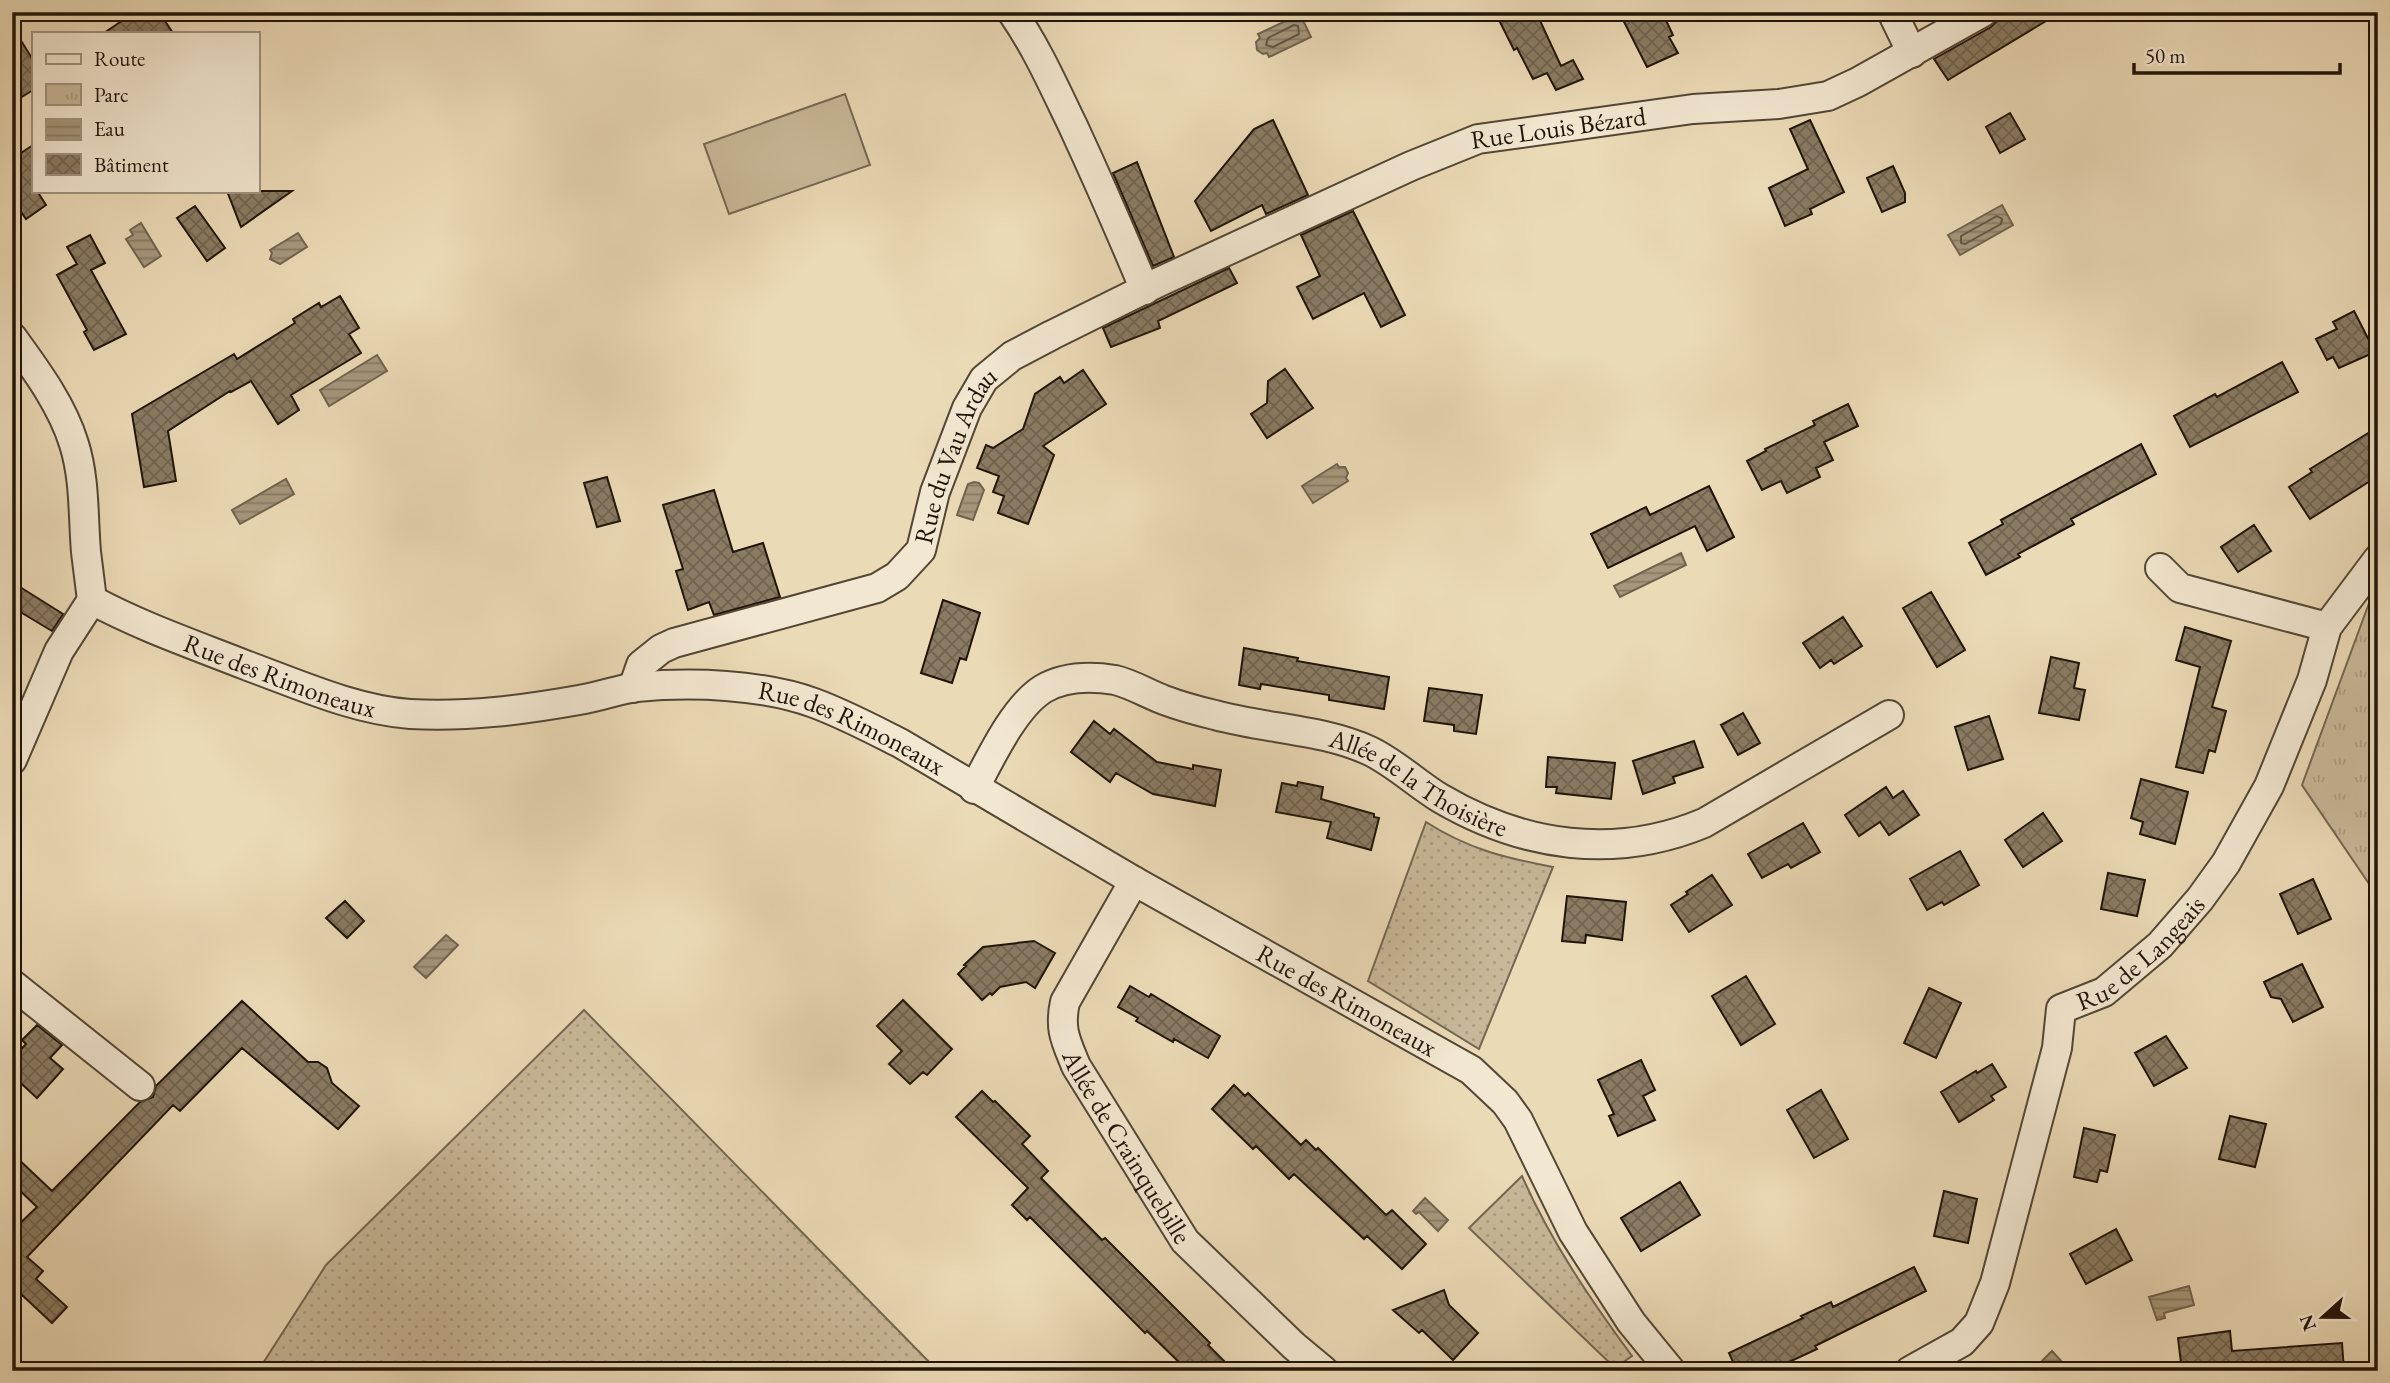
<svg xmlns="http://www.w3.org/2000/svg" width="2390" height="1383" font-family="'EB Garamond',serif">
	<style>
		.grass { fill: url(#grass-dots); stroke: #746652; stroke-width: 2 }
		.park { fill: url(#park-tufts); stroke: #746652; stroke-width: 2 }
		.pitch { fill: #c8b899; stroke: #746652; stroke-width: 2 }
		.water { fill: url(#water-rules); stroke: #70634e; stroke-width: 2 }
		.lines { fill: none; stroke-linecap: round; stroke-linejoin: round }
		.shore { stroke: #635643; stroke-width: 2 }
		.building { fill: url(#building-cross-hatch); stroke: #20140a; stroke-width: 2 }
		.minor-casing { stroke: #534635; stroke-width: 32 }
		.minor { stroke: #f2e7d0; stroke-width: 28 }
		.labels { text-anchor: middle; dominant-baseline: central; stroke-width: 7; stroke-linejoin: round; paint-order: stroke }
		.street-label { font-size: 26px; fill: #20140a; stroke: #f2e7d0 }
	</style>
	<defs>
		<pattern id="grass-dots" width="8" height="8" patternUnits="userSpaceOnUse" patternTransform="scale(1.75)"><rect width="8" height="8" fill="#c8b899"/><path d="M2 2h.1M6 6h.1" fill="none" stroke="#ac9d82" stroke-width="1.8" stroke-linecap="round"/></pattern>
		<pattern id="park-tufts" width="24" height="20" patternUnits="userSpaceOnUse" patternTransform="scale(1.75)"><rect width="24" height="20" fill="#c8b899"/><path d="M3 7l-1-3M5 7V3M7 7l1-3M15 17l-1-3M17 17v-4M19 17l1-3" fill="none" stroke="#ac9d82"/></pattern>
		<pattern id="water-rules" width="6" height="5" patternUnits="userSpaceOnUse" patternTransform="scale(1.75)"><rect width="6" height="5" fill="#a6977c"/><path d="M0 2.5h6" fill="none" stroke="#877a64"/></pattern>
		<pattern id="building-cross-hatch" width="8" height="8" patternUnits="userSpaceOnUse" patternTransform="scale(1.75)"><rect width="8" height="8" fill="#8a7b63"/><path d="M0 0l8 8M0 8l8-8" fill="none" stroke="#706450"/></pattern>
	</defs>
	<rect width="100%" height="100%" fill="#ebdab6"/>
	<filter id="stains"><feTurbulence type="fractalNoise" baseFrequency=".00286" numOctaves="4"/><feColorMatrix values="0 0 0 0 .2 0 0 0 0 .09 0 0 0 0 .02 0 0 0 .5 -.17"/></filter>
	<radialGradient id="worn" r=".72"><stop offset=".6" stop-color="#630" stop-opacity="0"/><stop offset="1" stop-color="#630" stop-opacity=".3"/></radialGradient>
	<path class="grass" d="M1426,822c42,27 79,36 127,45l-74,182 -111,-68z
		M584,1010l354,361h-680l68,-106z
		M1522,1176c28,64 68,123 110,180l-17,12 -146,-140z"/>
	<path class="park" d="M2378,589v308l-76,-112 70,-190z"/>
	<path class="pitch" d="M845,94l25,71 -141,49 -25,-70z"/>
	<path class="water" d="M1300,14l11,23 -42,20 -2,-4 -4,1 -6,-4 -1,-8 4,-4 -2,-4z
		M2002,205l11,20 -53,30 -12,-20z
		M141,223l20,33 -17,11 -18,-28 7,-4 -3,-5z
		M298,233l9,14 -27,17 -10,-5 2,-6 -2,-3z
		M377,355l10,16 -58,35 -9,-16z
		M1337,464l2,3h6l3,6 -2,5 2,3 -35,22 -11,-17z
		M286,479l8,15 -54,30 -8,-14z
		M974,482l5,1 5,7 -11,30 -16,-5 11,-31z
		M1681,553l5,12 -66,32 -6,-11z
		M446,935l12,10 -32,33 -12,-11z
		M1425,1198l23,22 -10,11 -19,-19 -3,2 -3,-3z
		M2189,1286l5,19 -30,8 1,5 -8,2 -8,-23z
		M2052,1351l10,11 -9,9h-21z"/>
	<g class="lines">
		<path class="shore" d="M1294,25l4,1 1,8 -26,13 -7,-2 2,-7z
			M1997,216l5,3 -1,5 -36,20 -4,-1v-7z"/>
	</g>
	<path class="building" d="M135,12h24l14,21h-69z
		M1495,12h41l25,54 12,-6 10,19 -27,11 -9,-17 -14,6 -16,-31 -3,2z
		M1619,12h43l11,23 -4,2 9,16 -31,14z
		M2000,12h61l-113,68 -14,-21 57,-32 6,-6z
		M12,26l21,34v30l-21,13z
		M2010,113l15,26 -25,14 -14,-26z
		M1273,120l35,75 -42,19 -4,-9 -51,26 -16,-30 59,-72z
		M1810,120l34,72 -34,17 2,5 -27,12 -16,-38 39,-19 -18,-40z
		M33,145v46h4l9,14 -20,14 -14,-20v-40z
		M1137,162l37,95 -21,9 -40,-93z
		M1893,166l12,27v9l-23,10 -15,-34z
		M227,191h65l-51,36z
		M195,206l30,42 -18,13 -30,-43z
		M1353,211l52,104 -24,12 -17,-34 -51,26 -16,-32 23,-11 -19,-41z
		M90,235l15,28 -14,7 35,64 -32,16 -10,-18 3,-2 -30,-55 20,-11 -10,-17z
		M1229,268l8,15 -79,38 2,7 -49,19 -8,-19z
		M340,296l19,32 -10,6 12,19 -70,42 8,15 -21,14 -27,-43 -20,11 -1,-1 -62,40 8,50 -32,6 -12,-73 102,-60 3,5 58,-36 -2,-4 26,-16 2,4z
		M2354,311l21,41 -36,16 -6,-11 -6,3 -11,-21 21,-10 -4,-7z
		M2282,362l16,30 -108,55 -16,-31 41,-22 2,3z
		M1285,369l28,39 -46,30 -16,-24 16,-11 1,-22z
		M1083,370l23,34 -63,42 11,9 -26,69 -30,-11 6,-17 -11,-4 6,-16 -22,-8 9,-23 7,3 30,-19 12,-35 25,-17 4,6z
		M1848,404l10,22 -34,16 9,18 -17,8 4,9 -33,16 -6,-12 -19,9 -15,-29 19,-10 -1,-2 50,-24 -2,-4z
		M2378,427v49l-68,43 -21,-32 23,-15 -2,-3z
		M2141,444l15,30 -85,45 3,5 -56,30 2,3 -34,18 -17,-32 34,-19 -2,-4z
		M607,477l13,44 -23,6 -13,-44z
		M1709,486l25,51 -27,14 -12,-25 -87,42 -17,-34 55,-27 4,8z
		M714,490l19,62 30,-9 17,54 -66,18 -5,-13 -21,8 -12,-39 7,-2 -20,-64z
		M2254,525l17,26 -33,21 -17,-25z
		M12,582l51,32 -11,17 -40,-24z
		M1931,592l34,58 -28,17 -34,-59z
		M943,600l37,13 -14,47 -6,-2 -8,25 -31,-10z
		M1843,617l19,29 -28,18 -3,-4 -11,8 -17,-25z
		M2185,627l46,14 -19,66 14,4 -11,41 -6,-2 -6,23 -27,-6 24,-100 -24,-7z
		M1244,648l54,10 -1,3 92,16 -5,32 -55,-9v-5l-68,-11 -1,5 -21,-4z
		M2051,657l28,6 -5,25 11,2 -6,30 -40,-7z
		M1429,688l53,7 -6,39 -22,-3v-6l-30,-4z
		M1743,713l17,30 -22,12 -17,-30z
		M1989,716l14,43 -35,11 -13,-43z
		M1094,721l16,13 4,-5 43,33 36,7v-4l28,5 -6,36 -62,-12 -37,-21 -6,9 -39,-30z
		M1694,741l9,26 -30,10 2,6 -32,11 -10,-33z
		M1548,757l67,6 -4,36 -55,-6 1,-6h-11z
		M2141,779l47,13 -13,52 -35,-10 3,-12 -12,-4z
		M1298,782l25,5 -2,12 53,15v3l5,1 -8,32 -44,-12 4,-16 -55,-10 6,-29 15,3z
		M1886,787l7,11 10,-7 16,24 -30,20 -9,-13 -21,14 -14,-21z
		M2043,813l19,28 -39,26 -18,-27z
		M1803,823l17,29 -29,16 -3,-4 -26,14 -14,-24z
		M1960,851l19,34 -35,20 -2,-3 -15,8 -17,-31z
		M2108,873l37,7 -8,36 -36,-7z
		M1712,875l20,30 -43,27 -18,-27 17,-11 -2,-2z
		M2313,879l18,40 -33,15 -18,-40z
		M1567,896l59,6 -4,38 -36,-5 -1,8 -23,-2z
		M345,901l19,20 -17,17 -21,-20z
		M1034,941l21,12 -20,35 -9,-6 -26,5 -8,8 -2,-2 -8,7 -24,-26 8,-8 -2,-1 19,-18z
		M2302,964l21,43 -30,15 -12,-23 -10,-2 -7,-15z
		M1746,976l29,48 -34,21 -29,-49z
		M1130,986l19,11 2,-3 69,42 -12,22 -34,-19 -1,3 -37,-21 2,-3 -20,-11z
		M1929,988l32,15 -25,55 -32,-15z
		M903,1000l49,49 -25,26 -4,-3 -13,12 -21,-20 13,-13 -25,-25z
		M242,1001l66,61h10l9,6 5,15 27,23 -21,23 -96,-81 -62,63 -7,-6 -146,152 16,14 -7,8 31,28 -15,16 -30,-28 -10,10v-74l25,-24 -25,-24v-30l40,38 88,-89 13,-5 3,-11z
		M37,1025l25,20 -12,13 13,11 -26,29 -25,-23v-16l14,-15 -4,-4z
		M2166,1036l21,32 -33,18 -19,-33z
		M1641,1060l14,30 -12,6 12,24 -37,16 -9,-20 5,-2 -16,-34z
		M1992,1064l14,23 -15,9 3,4 -35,22 -18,-30 35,-21 1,2z
		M1234,1085l11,11 3,-3 53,52 5,-5 10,10 2,-2 68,67 6,-5 34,34 -24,25 -35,-33 -3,3 -70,-65 -5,5 -33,-33 -3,3 -41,-40z
		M1821,1090l27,49 -34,19 -27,-48z
		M982,1091l11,11 2,-1 35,35 -8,8 26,27 -7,7 61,62 3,-2 105,105 -2,2 26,26h-46l-41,-40 -2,2 -115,-116 -3,3 -15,-15 16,-17 -72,-71z
		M2230,1116l36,8 -11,43 -36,-8z
		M2084,1128l31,7 -8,37 -7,-2 -3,12 -23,-5z
		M1680,1182l20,33 -59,36 -20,-33z
		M1944,1191l33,8 -9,44 -34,-7z
		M2116,1229l16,31 -46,24 -16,-30z
		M1914,1267l12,24 -111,55 2,3 -39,18 -12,4h-29l-8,-18 74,-35 -2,-2 30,-14 2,5z
		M1444,1290l5,15 29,28 -25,27 -31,-30 -3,3 -26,-23z
		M2230,1331l2,20 110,-8 2,28h-162l-4,-33z"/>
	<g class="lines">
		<g class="minor-casing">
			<g id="minor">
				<path d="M1012,12c25,36 42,75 61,114 25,54 49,109 72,164"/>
				<path d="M1892,12l20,41"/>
				<path d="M12,337c24,33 50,68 62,107 11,35 9,72 12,108 2,16 4,32 6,48"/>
				<path d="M2160,568l20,20 147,39"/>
				<path id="s1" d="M92,600c50,27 103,45 156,66 52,19 107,44 162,48 58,3 113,-4 169,-14 19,-3 38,-10 57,-13 55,-5 126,-3 178,16 30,11 58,26 86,40l234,138 337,189 34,32 13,18 55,112 58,90 40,49"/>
				<path id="s2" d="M633,688l8,-23 20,-16 13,-6 203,-55 20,-12 24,-26 14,-58 32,-84 17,-29 28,-23 40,-21 107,-53 252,-116 67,-27 215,-30 86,-5 49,-8 30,-14 125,-70"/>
				<path d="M12,760l47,-109 33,-51"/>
				<path id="s3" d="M974,789c16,-30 40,-82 69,-100 22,-13 47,-13 72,-9 17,4 33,14 49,20 16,6 34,11 51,15 51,14 107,14 155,36 25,12 47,33 70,47 83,49 175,62 264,25l185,-108"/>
				<path id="s4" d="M1134,881l-69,121c-6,28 1,39 11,64l109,175 109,105 30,25"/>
				<path d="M12,984l128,102"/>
				<path id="s5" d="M1910,1371l52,-29 17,-19 16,-40 62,-235 4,-39 43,-17 56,-47 40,-46 26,-36 43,-77 43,-106 15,-53 51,-68"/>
			</g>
		</g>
		<use href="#minor" class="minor"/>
	</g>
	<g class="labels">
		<g class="street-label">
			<text stroke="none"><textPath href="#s2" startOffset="1148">Rue Louis Bézard</textPath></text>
			<text stroke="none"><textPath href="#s2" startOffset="434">Rue du Vau Ardau</textPath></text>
			<text stroke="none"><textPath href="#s1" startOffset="203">Rue des Rimoneaux</textPath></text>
			<text stroke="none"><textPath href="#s1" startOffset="791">Rue des Rimoneaux</textPath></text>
			<text stroke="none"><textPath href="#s3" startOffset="520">Allée de la Thoisière</textPath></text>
			<text stroke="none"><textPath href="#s5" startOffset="509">Rue de Langeais</textPath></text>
			<text stroke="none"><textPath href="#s1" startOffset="1358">Rue des Rimoneaux</textPath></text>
			<text stroke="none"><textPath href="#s4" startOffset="301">Allée de Crainquebille</textPath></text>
		</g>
	</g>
	<rect width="2390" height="1383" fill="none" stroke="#ebdab6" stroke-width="42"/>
	<rect x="14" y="14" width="2362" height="1355" fill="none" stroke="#20140a" stroke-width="3.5"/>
	<rect x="21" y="21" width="2348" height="1341" fill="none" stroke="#20140a" stroke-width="2"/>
	<rect x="32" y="32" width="228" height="161" fill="#f2e7d0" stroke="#9e9381" stroke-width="2"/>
	<rect x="46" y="54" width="35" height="10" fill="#f2e7d0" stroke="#9e9381" stroke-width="2"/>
	<text x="94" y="66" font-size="21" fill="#20140a">Route</text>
	<rect x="46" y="84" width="35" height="21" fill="url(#park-tufts)" stroke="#9e9381" stroke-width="2"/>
	<text x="94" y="102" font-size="21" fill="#20140a">Parc</text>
	<rect x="46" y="119" width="35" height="21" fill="url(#water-rules)" stroke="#9e9381" stroke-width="2"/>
	<text x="94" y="136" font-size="21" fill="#20140a">Eau</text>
	<rect x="46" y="154" width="35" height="21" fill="url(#building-cross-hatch)" stroke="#9e9381" stroke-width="2"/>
	<text x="94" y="172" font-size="21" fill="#20140a">Bâtiment</text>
	<g transform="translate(2323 1317) rotate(249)" stroke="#f2e7d0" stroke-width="5" paint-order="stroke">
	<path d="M0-5L12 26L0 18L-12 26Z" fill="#20140a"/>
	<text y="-10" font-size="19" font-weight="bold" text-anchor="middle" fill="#20140a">N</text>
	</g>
	<path d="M2134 63v10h206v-10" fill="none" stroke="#20140a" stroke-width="3.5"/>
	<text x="2145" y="63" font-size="21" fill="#20140a" stroke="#f2e7d0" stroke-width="5" paint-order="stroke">50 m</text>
	<rect width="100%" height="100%" filter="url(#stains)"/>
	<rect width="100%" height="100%" fill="url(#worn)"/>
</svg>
